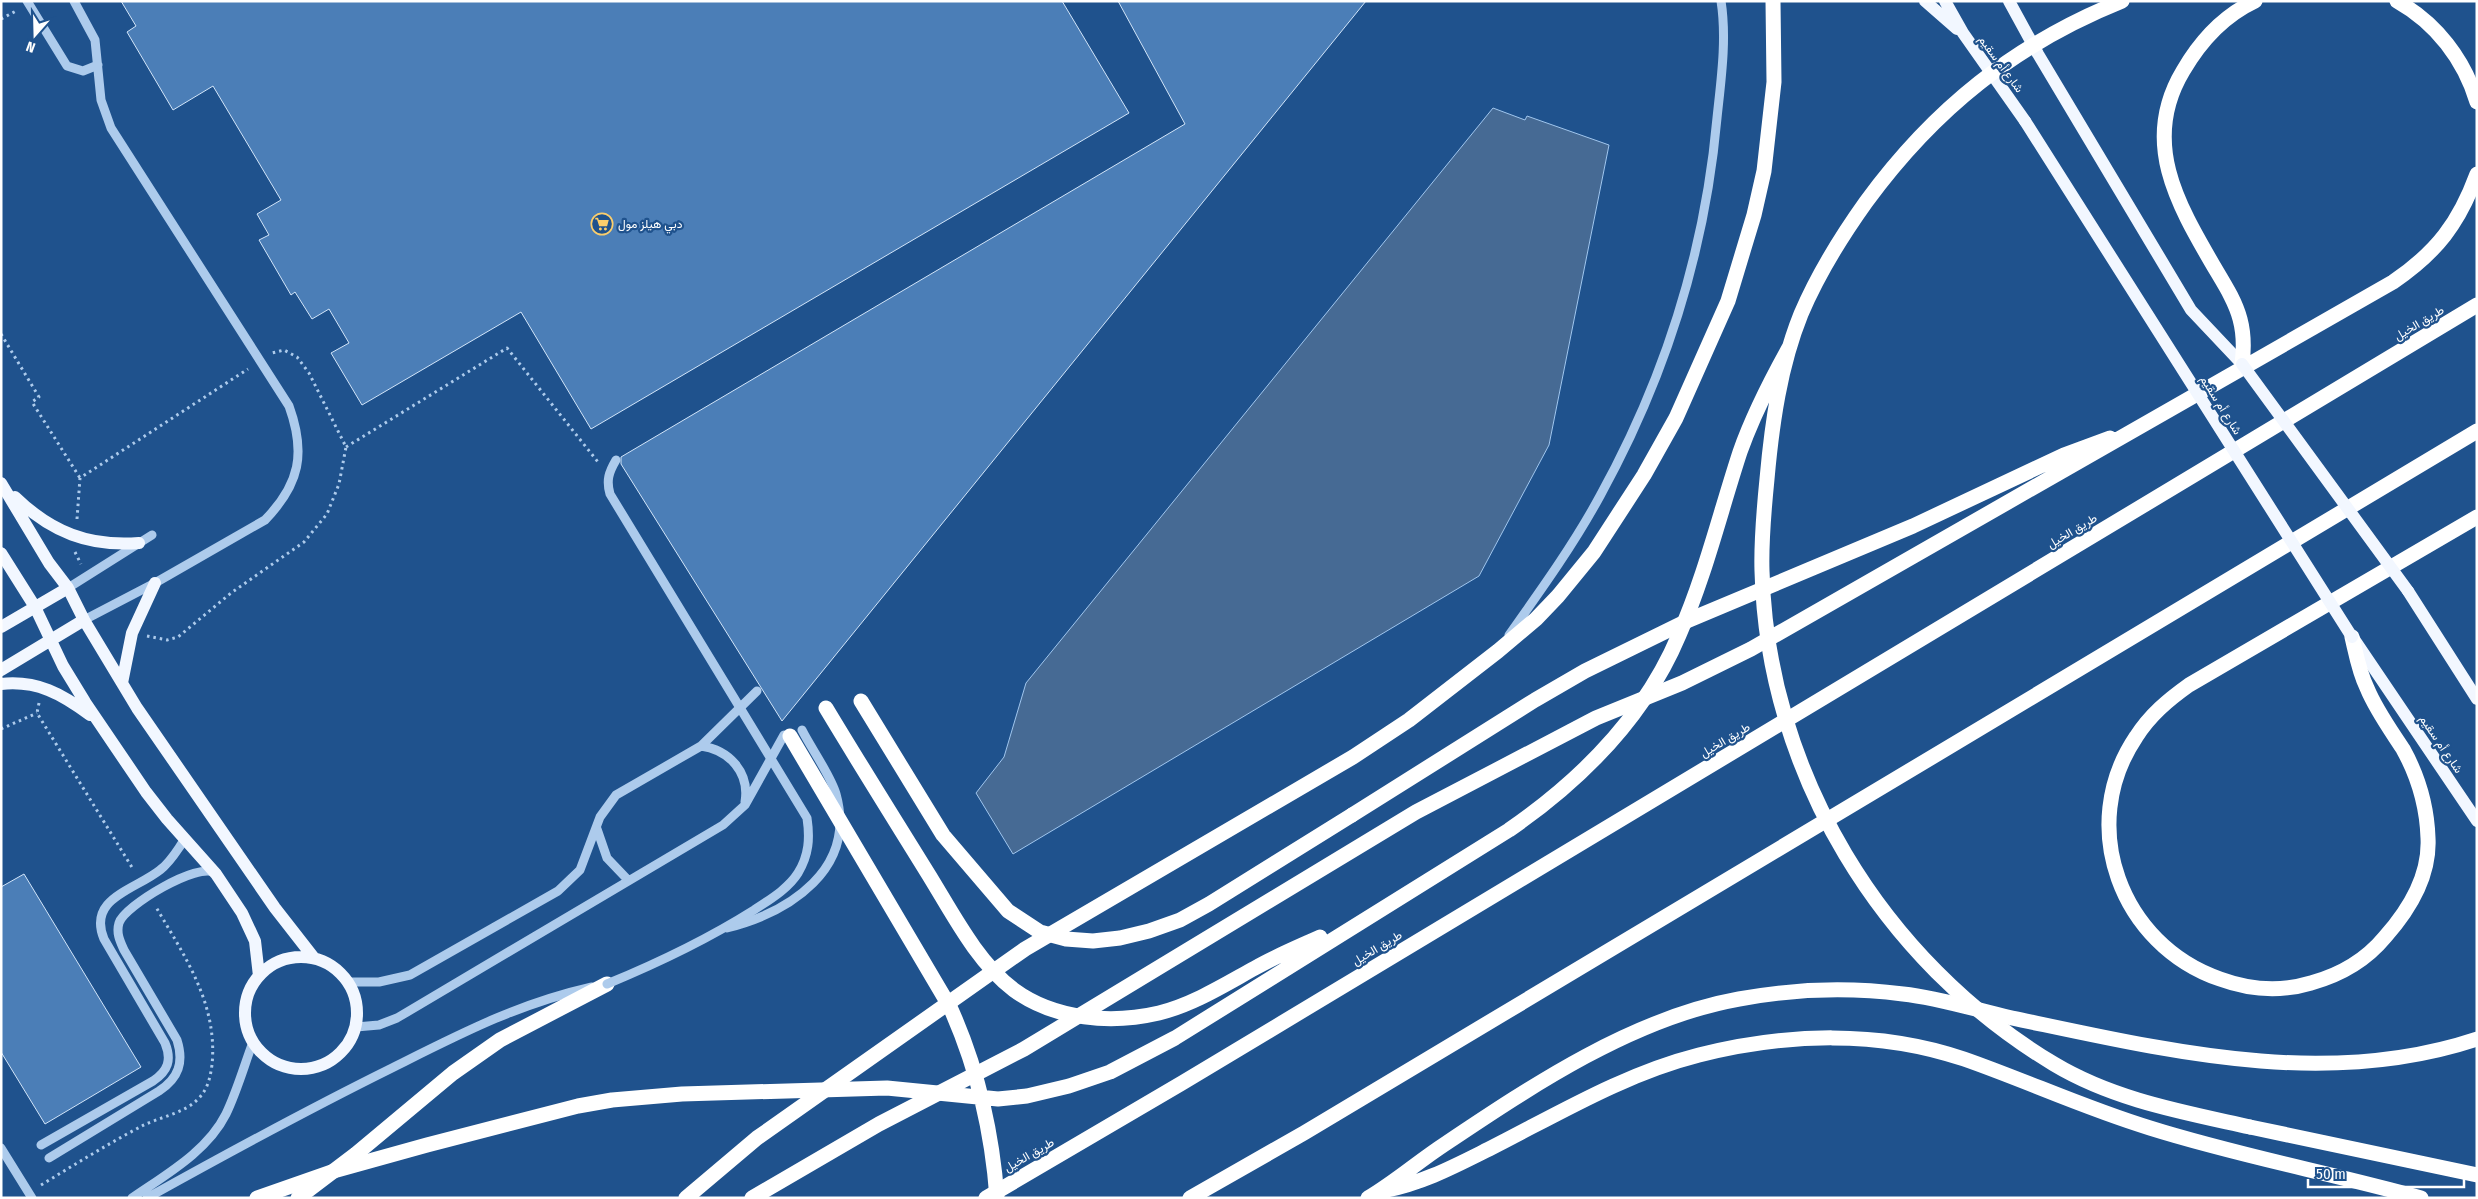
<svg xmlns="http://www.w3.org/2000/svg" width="2478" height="1199" font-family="'Fira Sans Condensed',Vazirmatn,sans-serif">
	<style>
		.water { fill: #466a94; stroke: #a0c6ee }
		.building { fill: #4b7eb7; stroke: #d2e5f9 }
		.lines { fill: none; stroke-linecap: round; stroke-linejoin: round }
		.path { stroke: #adcbec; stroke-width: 3; stroke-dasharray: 2.5 4; stroke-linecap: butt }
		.minor { stroke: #adcbec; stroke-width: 9 }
		.major { stroke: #f2f7ff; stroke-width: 12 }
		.highway { stroke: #fff; stroke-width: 15 }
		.minor-bridge { stroke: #adcbec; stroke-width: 9 }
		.major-bridge { stroke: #f2f7ff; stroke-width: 12 }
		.highway-bridge { stroke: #fff; stroke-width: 15 }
		.labels { text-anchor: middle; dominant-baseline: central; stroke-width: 4.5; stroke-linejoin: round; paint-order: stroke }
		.street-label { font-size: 12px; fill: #fff; stroke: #1f528d }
		.poi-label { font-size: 12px; fill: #fff; stroke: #1f528d; text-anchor: start }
	</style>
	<rect width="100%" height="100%" fill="#1f528d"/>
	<path class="water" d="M1493,108l32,12 2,-4 82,29 -60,300 -70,131 -466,278 -37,-61 28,-36 22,-74z"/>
	<path class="building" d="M121,1h941l67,112 -538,316 -70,-117 -159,93 -31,-52 18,-10 -20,-34 -17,10 -17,-27 -4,3 -32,-55 10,-5 -12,-21 24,-14 -68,-114 -40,24 -46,-78 9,-6z
		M1118,1h248l-584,720 -161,-257v-7l564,-333z
		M24,874l117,193 -96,57 -44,-72v-165z"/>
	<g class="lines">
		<path class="path" d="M1,19l15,-8
			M1,334l38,63 -7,5 48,76
			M346,447l161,-99 91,114
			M77,519l3,-41 168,-109
			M75,552l6,12
			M147,636l20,4 11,-3 53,-44 73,-51 23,-28 12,-30 7,-37 -37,-74 -12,-16 -13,-7 -12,3
			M39,703l-2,10 96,156
			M1,729l36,-16
			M41,1185c33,-20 65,-40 99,-58 18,-10 44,-13 58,-28 10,-10 12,-21 14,-34 6,-61 -27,-108 -56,-158"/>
		<path class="minor" d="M27,1l40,65 16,5 15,-6
			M74,1l21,39 6,60 10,28 178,278c17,47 11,78 -24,114l-110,63 -71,37
			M68,588l84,-53
			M1509,635c32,-45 65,-91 91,-139 65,-118 105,-244 117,-378 4,-38 10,-79 4,-117
			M701,746c28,4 49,26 44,56
			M597,829l10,29 21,22
			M727,928c63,-16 130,-59 109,-134 -5,-18 -25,-46 -34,-64
			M349,982h30l31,-7 148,-84 22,-21 20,-53 16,-22 85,-49 56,-55
			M356,1027l23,-2 18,-7 326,-193 22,-20 39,-70
			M41,1145l112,-64c15,-10 19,-21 12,-38l-61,-104c-17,-41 31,-49 56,-69 11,-8 17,-20 25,-31
			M1,1148l31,50
			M49,1158l110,-67c20,-13 25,-29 18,-51l-53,-90c-4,-9 -8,-17 -5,-27 5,-17 80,-62 96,-50
			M132,1198c33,-23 75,-46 94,-84 11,-23 18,-48 27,-72
			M147,1198c81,-45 162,-89 245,-130 68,-34 125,-64 200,-81"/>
		<path class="major" d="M1925,1l32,28
			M1945,1l18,32 62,88
			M2009,1l29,53 153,256 51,54
			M1,483l48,80 19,25 16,32 53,88 138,200 39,50
			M15,497c36,35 74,50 124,46
			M1,553l34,54 28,59 22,36 61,90 21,27 49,55 26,39 13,28 4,35
			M2408,591l69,108
			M1,627l67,-39
			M2354,639l123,182
			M1,670l83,-50
			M122,683l10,-50 23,-50
			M1,684c36,-4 61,10 89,31
			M245 1013a56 56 0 1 1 112 0a56 56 0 1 1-112 0Z"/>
		<path class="highway" d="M2397,1c39,22 67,58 80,101
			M2242,364c2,-15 2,-30 -2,-45 -5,-19 -17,-37 -27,-54 -36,-62 -72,-124 -30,-194 18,-31 40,-55 72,-70
			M2352,637c4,17 7,35 15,51 9,22 23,41 36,61 15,27 24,58 25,89 2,37 -19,72 -43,99 -19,23 -45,38 -74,46 -30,9 -61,7 -91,-4 -99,-34 -144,-153 -84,-242 14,-22 32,-37 53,-52l288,-168
			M1352,815l183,-115 50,-29 104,-51 224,-94 151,-71 46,-17
			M2250,1127l227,48
			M1383,1191c40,-8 70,-24 106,-42 69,-35 135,-75 210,-94 87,-22 180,-25 265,4 63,22 123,50 186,69 89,28 181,45 271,70
			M298,1198l58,-44 97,-81 47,-33 107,-56
			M686,1198l71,-60 268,-189 328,-192 56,-37 89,-69 38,-32 22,-23 36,-44 50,-77 32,-57 52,-117 26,-86 10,-44 10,-89 -1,-81
			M752,1198l127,-74 145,-75 392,-237 180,-94 86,-35 69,-34 642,-367c44,-30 66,-59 84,-108
			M986,1198l196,-115 1295,-778
			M1190,1198l114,-65 1173,-702
			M1368,1198c27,-16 51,-37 77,-54 88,-59 188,-126 294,-145 54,-10 109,-12 164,-5 37,4 73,16 109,24 153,32 312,72 465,21"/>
		<path class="minor-bridge" d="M607,984c51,-21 101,-45 147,-74 15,-10 34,-21 44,-37 11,-18 12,-35 9,-55l-197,-324c-4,-14 -1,-22 6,-34"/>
		<path class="major-bridge" d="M2025,121l327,516
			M2242,364l166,227"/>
		<path class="highway-bridge" d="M2122,1c-107,43 -188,108 -256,201 -25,35 -48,72 -65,112 -21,52 -29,109 -34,165 -3,30 -6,61 -5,92 5,201 120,390 292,493 60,36 129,48 196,63
			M861,701l82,134 65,76 32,21 26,7 27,2 27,-3 29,-7 31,-11 29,-16 143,-89
			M826,708c33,55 67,109 101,164 25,40 49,89 87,118 41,30 98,34 145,23 35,-9 65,-28 96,-45 21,-12 43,-21 65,-31
			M790,736l160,271c28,62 42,123 47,191
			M257,1198l80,-28 90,-25 151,-39 34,-6 70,-6 205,-6 111,11 29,-3 42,-10 41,-14 65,-34 334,-208c71,-49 136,-114 170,-195 26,-59 41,-122 61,-183 13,-37 31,-72 50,-106"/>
	</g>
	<defs>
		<g id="supermarket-ring" transform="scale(1.125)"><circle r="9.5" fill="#1f528d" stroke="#fbce6c" stroke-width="1.5"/><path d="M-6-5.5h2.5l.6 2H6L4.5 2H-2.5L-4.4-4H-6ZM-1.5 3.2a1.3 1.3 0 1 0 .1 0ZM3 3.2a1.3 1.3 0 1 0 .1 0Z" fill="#fbce6c"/></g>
	</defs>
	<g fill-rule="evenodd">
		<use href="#supermarket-ring" x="602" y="224"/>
	</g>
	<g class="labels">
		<g class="street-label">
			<text transform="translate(2001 64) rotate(54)">شارع أم سقيم</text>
			<text transform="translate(2419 323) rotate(-31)">طريق الخيل</text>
			<text transform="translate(2221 405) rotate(58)">شارع أم سقيم</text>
			<text transform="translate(2072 531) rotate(-31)">طريق الخيل</text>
			<text transform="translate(1725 740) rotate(-31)">طريق الخيل</text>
			<text transform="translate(2441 744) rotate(56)">شارع أم سقيم</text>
			<text transform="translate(1377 948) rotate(-31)">طريق الخيل</text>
			<text transform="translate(1029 1155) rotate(-30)">طريق الخيل</text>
		</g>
		<g class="poi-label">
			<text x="618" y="224">دبي هيلز مول</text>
		</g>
	</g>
	<rect width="2478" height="1199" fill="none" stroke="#ffffff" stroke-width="5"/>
	<g transform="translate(35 35) rotate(200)" stroke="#1f528d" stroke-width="4" paint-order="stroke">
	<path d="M0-4L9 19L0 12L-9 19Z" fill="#ffffff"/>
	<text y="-8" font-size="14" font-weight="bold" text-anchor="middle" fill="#ffffff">N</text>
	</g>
	<path d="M2308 1179v8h156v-8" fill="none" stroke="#ffffff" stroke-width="2.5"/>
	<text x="2316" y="1179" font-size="15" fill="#ffffff" stroke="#1f528d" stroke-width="4" paint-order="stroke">50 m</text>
</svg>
